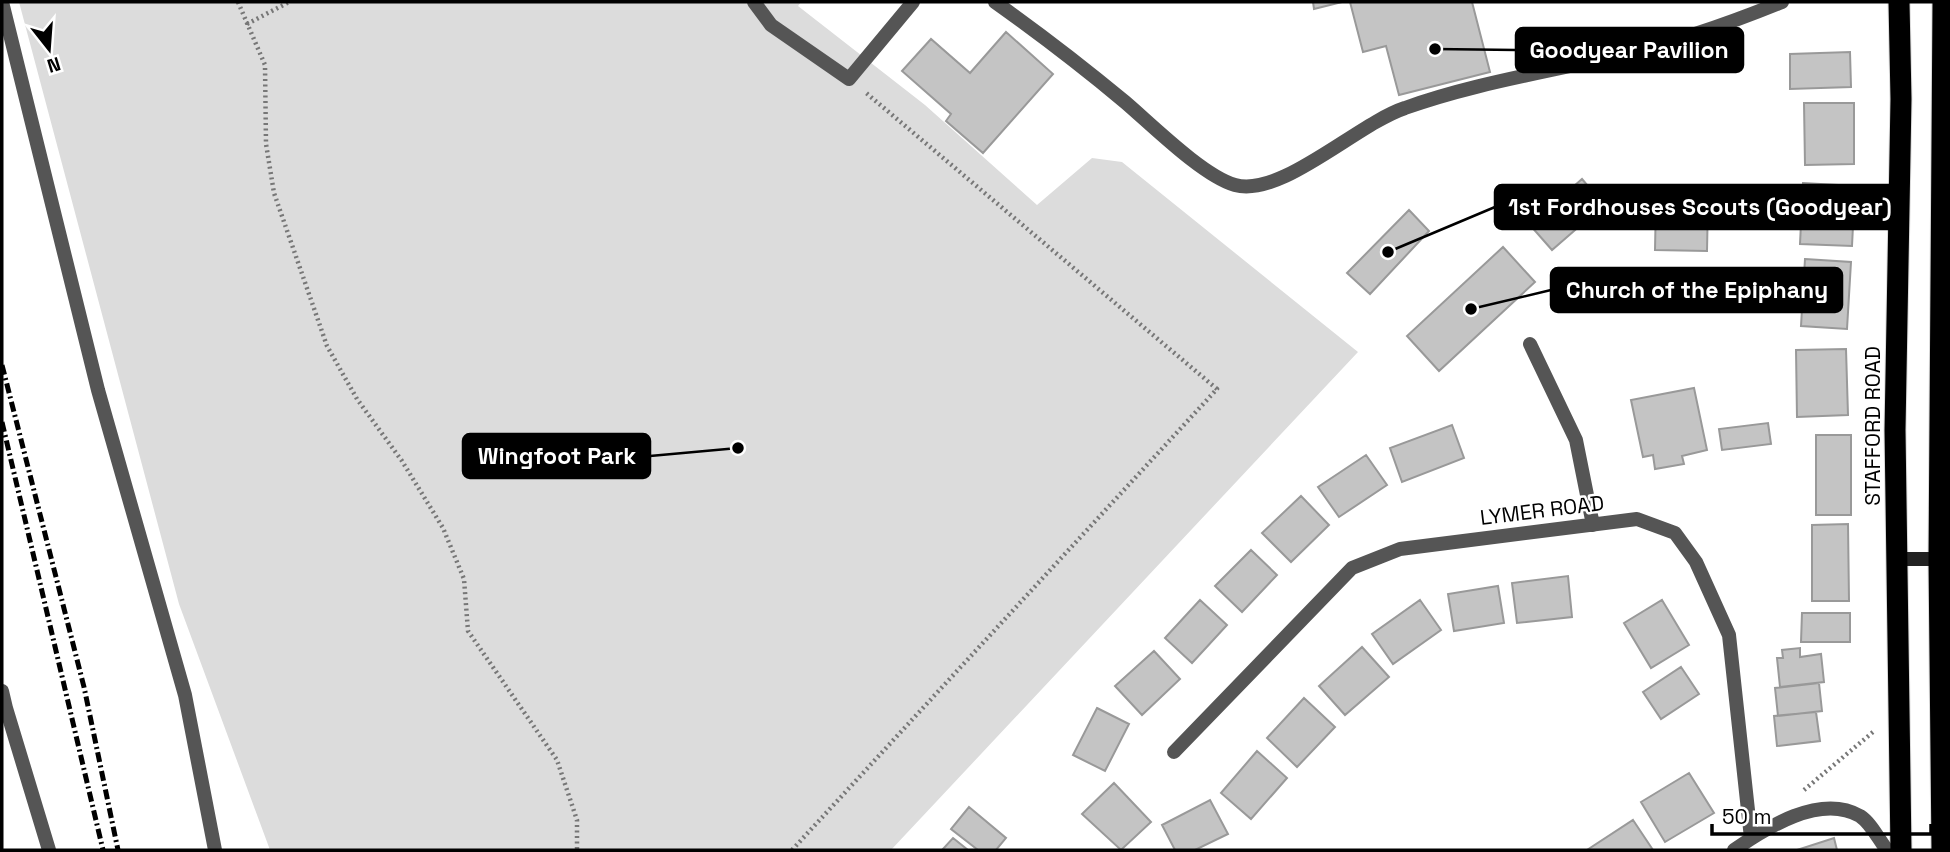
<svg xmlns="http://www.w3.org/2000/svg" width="1950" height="852" font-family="'Space Grotesk',sans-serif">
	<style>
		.green { fill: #dcdcdc }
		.building { fill: #c4c4c4; stroke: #999; stroke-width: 2 }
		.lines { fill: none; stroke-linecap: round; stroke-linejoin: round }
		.highway-casing { stroke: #dbdbdb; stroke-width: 23 }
		.path { stroke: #777; stroke-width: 4.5; stroke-dasharray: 2 3.5; stroke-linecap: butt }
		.lane { stroke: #555; stroke-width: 14 }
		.street { stroke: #555; stroke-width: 14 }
		.secondary { stroke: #222; stroke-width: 14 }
		.highway { stroke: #000; stroke-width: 21 }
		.rail { stroke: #000; stroke-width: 5; stroke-dasharray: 10 3.5 2 3.5; stroke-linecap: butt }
		.labels { text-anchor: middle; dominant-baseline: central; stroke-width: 5; stroke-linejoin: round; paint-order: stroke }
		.street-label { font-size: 21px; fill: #000; stroke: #fff }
		.leader { fill: none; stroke: #000; stroke-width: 2.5 }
		.callout-dot { fill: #000; stroke: #fff; stroke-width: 2.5 }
		.callout { fill: #000; stroke: #000; stroke-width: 2.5 }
		.callout-label { font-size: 23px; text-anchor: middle; font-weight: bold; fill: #fff }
	</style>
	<rect width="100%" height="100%" fill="#fff"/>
	<path class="green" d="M19,2h782l-3,4 127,99 112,100 55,-47 30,4 236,190 -467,498h-621l-91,-246z"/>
	<path class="building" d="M1313,2h29l-28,7z
		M1350,2h122l18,70 -91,23 -13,-49 -23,6z
		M1006,32l47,42 -70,79 -37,-32 5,-7 -49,-43 29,-32 39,34z
		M1850,52l1,35 -61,2v-35z
		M1804,103h50v61l-49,1z
		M1582,179l22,26 -52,45 -22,-25z
		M1803,183l52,3 -3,60 -52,-2z
		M1656,200l52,1 -1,50 -52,-1z
		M1409,210l20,21 -59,63 -23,-21z
		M1503,247l32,35 -96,89 -32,-35z
		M1805,259l46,3 -4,67 -46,-3z
		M1846,349l2,66 -51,2 -1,-67z
		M1694,388l13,62 -25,6 2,8 -29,5 -2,-14 -10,2 -12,-57z
		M1768,423l3,21 -49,6 -3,-21z
		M1452,425l12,33 -62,24 -12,-34z
		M1816,435h35v80h-35z
		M1366,455l21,30 -48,32 -21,-30z
		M1301,496l28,29 -38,37 -29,-29z
		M1848,524l1,77h-37v-76z
		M1251,550l26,25 -35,37 -27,-26z
		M1568,576l4,41 -55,6 -5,-40z
		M1498,586l6,37 -50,8 -6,-37z
		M1200,600l27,25 -35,38 -27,-25z
		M1420,600l21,30 -48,34 -21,-30z
		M1662,600l27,45 -38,23 -27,-45z
		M1802,613h48v29h-49z
		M1362,647l27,30 -44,38 -26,-29z
		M1800,648v9l21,-3 3,28 -44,5 -3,-29h6l-1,-8z
		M1154,651l26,28 -38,36 -27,-29z
		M1681,667l18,27 -38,25 -18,-27z
		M1819,683l3,28 -44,5 -3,-28z
		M1304,698l31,29 -38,40 -30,-29z
		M1097,708l32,16 -24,47 -32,-16z
		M1816,712l4,29 -43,5 -3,-30z
		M1257,751l30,27 -36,41 -30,-26z
		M1689,773l25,40 -49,29 -24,-40z
		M1114,783l37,39 -30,28 -39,-36z
		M1210,800l18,34 -33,16h-20l-13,-25z
		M969,807l37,31 -10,12h-18l-27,-21z
		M1633,820l20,30h-66z
		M953,838l15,12h-26z
		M1834,838l3,12h-40z"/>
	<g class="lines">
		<g class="highway-casing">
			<path id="highway" d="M1899,2l2,97 -6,331 6,420
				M1942,850l-3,-290 4,-558"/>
		</g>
		<path class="path" d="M238,2l27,63 1,79 8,49 53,153 30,53 45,62 41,67 21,51 4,52 89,129 20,60v30
			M247,24l42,-22
			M1804,790l69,-58
			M792,850l425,-461 -352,-297"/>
		<path class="lane" d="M2,2l96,388 87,305 30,155
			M754,2l17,23 78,54 64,-77
			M995,2c45,32 88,65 130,100 27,23 78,74 110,83 46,13 122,-61 170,-77 72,-26 151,-37 226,-56 51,-12 102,-30 151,-50
			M2,691l4,17 -4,2
			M6,708l43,142"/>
		<path class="street" d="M1530,344l46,96 17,85
			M1174,752l178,-184 48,-19 237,-30 38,14 21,29 33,73 22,203
			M1734,850c32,-22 86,-57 126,-34 11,7 19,24 27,34"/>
		<path class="secondary" d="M1897,559h51"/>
		<use href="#highway" class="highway"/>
		<path class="rail" d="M2,365l82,322 34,163
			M2,422l101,428"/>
	</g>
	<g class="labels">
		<g class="street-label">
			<text transform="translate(1872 426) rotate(-90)">STAFFORD ROAD</text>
			<text transform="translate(1542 510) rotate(-7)">LYMER ROAD</text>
		</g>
	</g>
	<path class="leader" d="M1435 49L1516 50M1388 252L1495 207M1471 309L1551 290M738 448L650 456"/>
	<g class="callout-dot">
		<circle cx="1435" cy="49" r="7"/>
		<circle cx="1388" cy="252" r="7"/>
		<circle cx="1471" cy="309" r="7"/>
		<circle cx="738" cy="448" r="7"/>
	</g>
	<g class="callout">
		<rect x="1516" y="28" width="227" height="44" rx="7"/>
		<rect x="1495" y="185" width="411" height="44" rx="7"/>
		<rect x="1551" y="268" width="291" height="44" rx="7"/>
		<rect x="463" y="434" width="187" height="44" rx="7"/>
	</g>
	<g class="callout-label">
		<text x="1629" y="58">Goodyear Pavilion</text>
		<text x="1700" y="215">1st Fordhouses Scouts (Goodyear)</text>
		<text x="1697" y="298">Church of the Epiphany</text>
		<text x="557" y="464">Wingfoot Park</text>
	</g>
	<rect width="1950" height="852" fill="none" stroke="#000000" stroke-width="7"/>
	<g transform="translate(49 49) rotate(163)" stroke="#ffffff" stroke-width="5" paint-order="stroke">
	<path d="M0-5L12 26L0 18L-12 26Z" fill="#000000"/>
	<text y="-10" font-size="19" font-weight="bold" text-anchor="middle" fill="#000000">N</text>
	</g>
	<path d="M1712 824v10h219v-10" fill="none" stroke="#000000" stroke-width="3.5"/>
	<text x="1722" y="824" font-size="21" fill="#000000" stroke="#ffffff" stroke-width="5" paint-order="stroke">50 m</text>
</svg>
